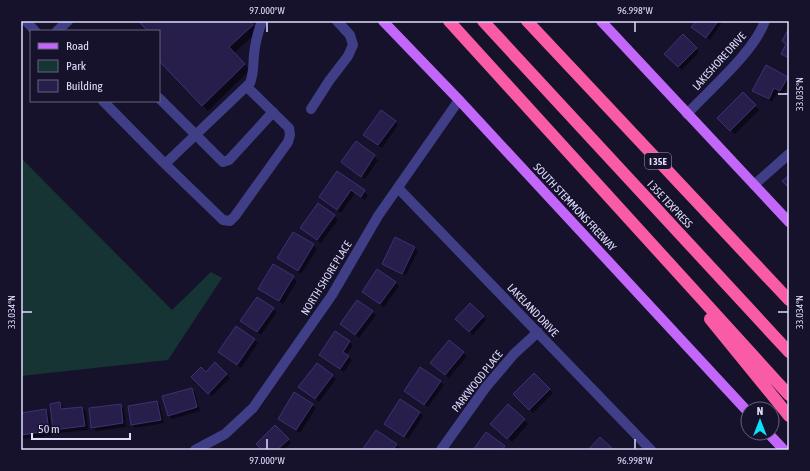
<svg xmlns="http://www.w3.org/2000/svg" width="810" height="471" font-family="'Asap Condensed',sans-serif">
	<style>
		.green { fill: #153433 }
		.shadow { fill: #0007 }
		.building { fill: #271e4b; stroke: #3f3176 }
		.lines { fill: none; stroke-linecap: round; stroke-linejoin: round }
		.minor { stroke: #413e88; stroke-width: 10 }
		.major { stroke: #c367fa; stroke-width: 10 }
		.highway { stroke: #fa5ba7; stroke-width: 12 }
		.ticks { fill: none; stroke: #e0dcfe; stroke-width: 1.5 }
		.labels { text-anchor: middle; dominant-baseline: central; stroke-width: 3; stroke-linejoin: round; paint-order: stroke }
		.shield { fill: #16122b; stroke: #a39fbf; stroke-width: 1 }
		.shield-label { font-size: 10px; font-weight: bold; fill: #e0dcfe }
		.street-label { font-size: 11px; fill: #e0dcfe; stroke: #16122b }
		.neatline { fill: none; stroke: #e0dcfe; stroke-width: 1.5 }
		.ticks-label { font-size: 10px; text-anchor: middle; fill: #e0dcfe }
	</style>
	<rect width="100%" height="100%" fill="#16122b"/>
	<path class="green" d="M21,158l151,152 39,-38 11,6 -54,82 -147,16z"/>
	<path class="shadow" d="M140,21h109l9,10 -24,22 16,17 -42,41 -49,-51v-29h-10z
		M697,21h26l-13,19 -18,-13z
		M683,36l16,16 -17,18 -17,-16z
		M787,77l2,2v5l-6,10 -5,-3 -6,11 -15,-8 -3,-4z
		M743,94l16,16 -24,24 -16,-16z
		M395,122l3,3 -16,23 -15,-10z
		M356,143l22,17 -13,19 -23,-17z
		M337,172l31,23 -3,5 -10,-7 -14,20 -21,-16z
		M334,216l4,4 -17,23 -20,-15z
		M396,238l19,10 3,3 -12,24 -20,-10v2l-3,-3z
		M313,245l4,4 -16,25 -23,-16z
		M274,265l23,16 -14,23 -24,-15z
		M395,282l4,4 -15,21 -21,-15z
		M470,304l16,16 -13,15 -17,-16z
		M273,309l4,3 -16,23 -16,-11z
		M372,312l4,3 -17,23 -15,-11z
		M254,340l4,3 -17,25 -18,-13z
		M349,342l4,3 -7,10 6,5 -8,12 -24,-18z
		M463,353l4,3 -18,22 -14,-12z
		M215,364l15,14 -18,18 -20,-19 14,-4z
		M317,364l19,15 -17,23 -16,-12z
		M534,375l19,18 -20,20 -19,-19z
		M440,382l4,3 -16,22 -20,-13z
		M192,389l3,4 5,18 -28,8 -4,-4z
		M157,402l3,3 4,18 -29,5 -3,-4z
		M60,404l3,3 1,3 18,-2 4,3 2,19 -30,3 -4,-3z
		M120,405l4,4 2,18 -30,4 -4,-4z
		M312,405l4,3 -16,25 -21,-14z
		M508,405l20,19 -16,18 -17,-15z
		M46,410l3,4 3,21 -29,4 -2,-3v-22z
		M419,412l4,4 -15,23 -22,-15z
		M275,427l16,16 -7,7h-21z
		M377,431l20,14 3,3 -1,2h-36z
		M504,447l3,3h-33z"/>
	<path class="building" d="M138,21h112l3,4 -24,22 16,17 -43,42 -43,-45v-30h-11z
		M696,21h22l-12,17 -15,-11z
		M789,28v30l-8,-4 5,-10 -4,-3z
		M683,34l14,14 -19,19 -14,-13z
		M766,65l22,12 -8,14 -6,-3 -5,11 -17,-8z
		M743,92l13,13 -26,26 -13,-13z
		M381,110l15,11 -18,24 -15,-10z
		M356,141l19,14 -14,22 -20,-15z
		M337,171l28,19 -4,7 -10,-7 -14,20 -18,-13z
		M789,175v13l-7,-7z
		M318,203l17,12 -18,25 -17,-12z
		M293,232l21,12 -16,27 -21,-13z
		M395,237l20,10 -13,27 -20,-10z
		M273,264l21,12 -15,25 -21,-12z
		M377,269l19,13 -16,22 -18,-12z
		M257,297l17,11 -17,24 -17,-11z
		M357,300l16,11 -18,24 -15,-11z
		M470,303l14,13 -15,16 -14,-13z
		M236,326l19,13 -18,26 -19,-13z
		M335,331l15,10 -7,11 6,4 -9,13 -21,-14z
		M449,340l15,12 -19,23 -15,-12z
		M215,362l12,12 -19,20 -17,-17 10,-10 5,5z
		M317,363l16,12 -18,24 -17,-12z
		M420,367l21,14 -17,24 -20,-14z
		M534,373l16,16 -21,21 -16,-16z
		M192,388l5,19 -29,9 -6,-20z
		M294,392l19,12 -17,26 -18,-11z
		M400,399l20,13 -16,25 -20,-13z
		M157,401l4,19 -30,5 -3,-19z
		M60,402l1,7 21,-2 3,19 -32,4 -3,-26z
		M121,404l2,19 -32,5 -2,-20z
		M508,404l17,15 -18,20 -17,-15z
		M46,409l3,22 -28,4v-22z
		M275,425l14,14 -12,11h-15l-6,-6z
		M376,430l21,14 -4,6h-31z
		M486,432l19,14 -3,4h-29z
		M600,437l14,13h-26z"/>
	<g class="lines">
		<path class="minor" d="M26,21l9,10
			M57,31l11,-10
			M159,98l64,64 6,-2 44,-48
			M103,101l62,63 85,-81c4,-10 3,-18 4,-28 1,-12 4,-23 8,-34
			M311,109l18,-28 19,-25 5,-11 -3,-10 -13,-14
			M687,114c23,-25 67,-62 78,-93
			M165,164l58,56 7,1 5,-5 53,-74 2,-7 -1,-7 -42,-41
			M754,185l35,-31
			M398,188l253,262
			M195,450l30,-16 28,-26 79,-113 46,-79 81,-116
			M441,450l45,-63 28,-33 24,-22"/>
		<path class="major" d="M383,21l76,79 289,312
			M601,21l188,201
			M768,433l16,17"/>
		<path class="highway" d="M449,21l340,374
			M483,21l306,331
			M527,21l262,279
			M710,319l79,97"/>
	</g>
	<path class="ticks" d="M267,22v10M635,22v10M778,94h10M22,312h10M778,312h10M267,439v10M635,439v10"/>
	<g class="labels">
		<rect class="shield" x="645" y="153" width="26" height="16" rx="3"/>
		<g class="shield-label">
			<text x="658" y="161">I 35E</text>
		</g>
		<g class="street-label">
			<text transform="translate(719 61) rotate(-48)">LAKESHORE DRIVE</text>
			<text transform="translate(670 204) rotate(47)">I 35E TEXPRESS</text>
			<text transform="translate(575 207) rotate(47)">SOUTH STEMMONS FREEWAY</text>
			<text transform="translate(326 278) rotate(-58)">NORTH SHORE PLACE</text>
			<text transform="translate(533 310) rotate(46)">LAKELAND DRIVE</text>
			<text transform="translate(477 381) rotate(-52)">PARKWOOD PLACE</text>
		</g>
	</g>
	<rect width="810" height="471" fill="none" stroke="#16122b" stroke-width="44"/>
	<rect x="30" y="30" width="130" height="72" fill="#16122b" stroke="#67637f"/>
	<rect x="38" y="43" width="20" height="6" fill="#c367fa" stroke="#67637f"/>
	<text x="66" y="50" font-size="12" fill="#e0dcfe">Road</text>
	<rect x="38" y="60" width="20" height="12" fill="#153433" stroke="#67637f"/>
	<text x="66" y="70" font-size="12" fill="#e0dcfe">Park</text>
	<rect x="38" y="80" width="20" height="12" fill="#271e4b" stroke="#67637f"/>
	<text x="66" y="90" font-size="12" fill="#e0dcfe">Building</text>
	<g transform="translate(760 421)"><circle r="19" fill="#16122b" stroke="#67637f"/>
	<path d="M0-3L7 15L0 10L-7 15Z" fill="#0ee0f8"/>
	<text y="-6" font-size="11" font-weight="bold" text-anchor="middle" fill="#e0dcfe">N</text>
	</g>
	<path d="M32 433v6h98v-6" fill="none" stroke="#e0dcfe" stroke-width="2"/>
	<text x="38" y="433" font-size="12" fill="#e0dcfe" stroke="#16122b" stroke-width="3" paint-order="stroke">50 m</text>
	<rect x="22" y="22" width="766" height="427" class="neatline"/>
	<g class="ticks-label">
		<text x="267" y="14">97.000°W</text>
		<text x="635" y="14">96.998°W</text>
		<text transform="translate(799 94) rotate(-90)" y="4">33.035°N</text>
		<text transform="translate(11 312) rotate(-90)" y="4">33.034°N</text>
		<text transform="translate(799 312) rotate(-90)" y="4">33.034°N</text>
		<text x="267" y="464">97.000°W</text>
		<text x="635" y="464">96.998°W</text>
	</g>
</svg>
